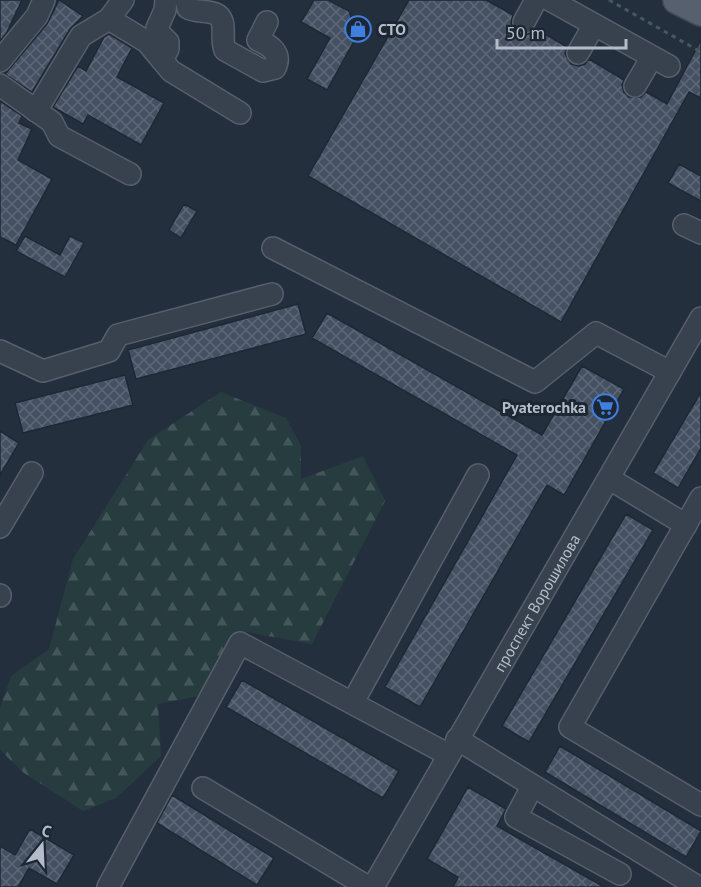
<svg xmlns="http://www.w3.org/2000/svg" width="701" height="887" font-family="'PT Sans',sans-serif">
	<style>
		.forest { fill: url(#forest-firs) }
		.building { fill: url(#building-cross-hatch); stroke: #1f2835; stroke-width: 1.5 }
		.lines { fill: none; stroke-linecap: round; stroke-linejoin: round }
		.minor-casing { stroke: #565f6c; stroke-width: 24 }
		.major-casing { stroke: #414a57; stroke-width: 30 }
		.path { stroke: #44595c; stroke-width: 3; stroke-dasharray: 4.5 4.5; stroke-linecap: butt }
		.minor { stroke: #38414e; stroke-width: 21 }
		.major { stroke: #56606e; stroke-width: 27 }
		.labels { text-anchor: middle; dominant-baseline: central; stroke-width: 6; stroke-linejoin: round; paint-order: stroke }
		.poi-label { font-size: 16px; font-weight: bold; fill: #b4bcc9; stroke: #1d2633; text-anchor: start }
		.street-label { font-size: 16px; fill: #b4bcc9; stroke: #1d2633 }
	</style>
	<defs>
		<pattern id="forest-firs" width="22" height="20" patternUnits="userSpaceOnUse" patternTransform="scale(1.5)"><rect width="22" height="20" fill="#263c3f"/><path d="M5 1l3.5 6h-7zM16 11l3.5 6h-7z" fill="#435659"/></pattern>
		<pattern id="building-cross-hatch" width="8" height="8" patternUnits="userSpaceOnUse" patternTransform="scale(1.5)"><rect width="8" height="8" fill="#455162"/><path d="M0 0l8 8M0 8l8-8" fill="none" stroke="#5d6877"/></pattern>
	</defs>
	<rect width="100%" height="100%" fill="#242f3e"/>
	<path class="forest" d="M221,392l65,26 15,28v33l62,-23 22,45 -73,143 -71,-13 -43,65 -40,8 3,52 -45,42 -33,13 -59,-38 -24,-23v-42l11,-32 38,-27 24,-90 75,-119z"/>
	<path class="building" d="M0,0h22l-16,34 -6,7z
		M59,0l24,16 -13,13 -38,63 -27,-18 42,-50z
		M314,0h14l21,11 2,6 13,6 -37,67 -20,-11 23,-41 -29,-16z
		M409,0h77l27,15 -2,8 6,10 8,2 6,-2 4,-5 32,19 -2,7 6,10 8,2 6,-2 4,-5 35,21 -2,5 2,7 5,5h12l5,-5 21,12 34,-64v58l-12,-6 -128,230 -253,-146z
		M109,34l23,14 -15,29 47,26 -23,42 -53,-30 -5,9 -30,-17 25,-41 8,5 18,-34z
		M0,101l22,15 -3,7 13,6 -14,31 34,19 -36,66 -16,-8z
		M679,164l22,12v25l-33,-18z
		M184,204l13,7 -16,27 -12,-8z
		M25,236l35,19 10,-19 14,7 -19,34 -49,-26z
		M298,304l8,30 -170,45 -8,-29z
		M327,313l215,122 40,-69 42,23 -60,106 -17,-10 -127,222 -35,-20 132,-232 -205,-117z
		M125,375l8,30 -110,28 -8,-30z
		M701,392v56l-23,40 -25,-15z
		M0,431l19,12 -19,32z
		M626,514l27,16 -124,212 -27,-16z
		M242,680l157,91 -16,27 -157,-91z
		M560,746l141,85 -15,26 -141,-85z
		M468,787l38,22 -9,17 107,61h-151l5,-10 -31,-18z
		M172,795l102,63 -17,27 -100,-62z
		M30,829l44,26 -17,29 -28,-16 -11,19h-18v-41l15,9z"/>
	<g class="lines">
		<g class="minor-casing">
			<g id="minor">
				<path d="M186,0l2,8c10,6 30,0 34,13 3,10 -1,19 3,29l38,21 12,-3c7,-15 -4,-22 -17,-28l9,-18"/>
				<path d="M550,0l119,66"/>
				<path d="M109,19l38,23 15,18 6,-11v-7l-9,-9 -2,-5 8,-18 1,-10"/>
				<path d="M524,22l12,-22"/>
				<path d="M578,53l16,-28"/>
				<path d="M162,60l9,11 69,42"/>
				<path d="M0,61l37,-45 7,-16"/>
				<path d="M0,85l52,37 7,14 71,38"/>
				<path d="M635,86l17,-29"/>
				<path d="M36,111l45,-75 28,-17 14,-19"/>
				<path d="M684,225l17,8"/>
				<path d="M273,248l262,134 61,-49 74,39"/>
				<path d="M0,351l43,20 66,-20 9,-16 154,-41"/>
				<path d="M610,479l76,46"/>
				<path d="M701,498l-131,229 131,78"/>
				<path d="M0,527l32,-54"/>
				<path d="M0,595v1"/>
				<path d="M353,702l125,-227"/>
				<path d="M457,739l241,148"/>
				<path d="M532,787l-16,30 104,57"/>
				<path d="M203,788l165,99"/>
				<path d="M108,887l132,-244 209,112"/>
				<path id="s1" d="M373,887l328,-569"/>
			</g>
		</g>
		<g class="major-casing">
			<path id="major" d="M677,0l24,12"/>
		</g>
		<path class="path" d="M609,0l92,52"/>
		<use href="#minor" class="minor"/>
		<use href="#major" class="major"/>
	</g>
	<defs>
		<g id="shop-ring" transform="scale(1.35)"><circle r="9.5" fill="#1d2633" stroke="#3f7fe0" stroke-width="1.5"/><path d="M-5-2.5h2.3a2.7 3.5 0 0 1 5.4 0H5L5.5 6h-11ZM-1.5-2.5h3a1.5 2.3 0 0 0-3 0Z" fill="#3f7fe0"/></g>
		<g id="supermarket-ring" transform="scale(1.35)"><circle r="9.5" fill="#1d2633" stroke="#3f7fe0" stroke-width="1.5"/><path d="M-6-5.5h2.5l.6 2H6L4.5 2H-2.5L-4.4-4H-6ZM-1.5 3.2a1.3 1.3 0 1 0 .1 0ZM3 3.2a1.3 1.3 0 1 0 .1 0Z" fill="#3f7fe0"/></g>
	</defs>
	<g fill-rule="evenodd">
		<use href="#shop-ring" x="358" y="29"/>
		<use href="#supermarket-ring" x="605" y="407"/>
	</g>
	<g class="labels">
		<g class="poi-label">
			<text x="378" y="29">СТО</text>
			<text x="586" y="407" text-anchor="end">Pyaterochka</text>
		</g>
		<g class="street-label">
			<text stroke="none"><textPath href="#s1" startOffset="328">проспект Ворошилова</textPath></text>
		</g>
	</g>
	<g transform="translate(42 845) rotate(18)" stroke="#1d2633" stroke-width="4.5" paint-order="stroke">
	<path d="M0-4.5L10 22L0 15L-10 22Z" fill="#b4bcc9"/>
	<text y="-9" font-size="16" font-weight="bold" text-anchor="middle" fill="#b4bcc9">С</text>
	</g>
	<path d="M497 39v9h129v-9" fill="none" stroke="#b4bcc9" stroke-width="3"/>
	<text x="506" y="39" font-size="18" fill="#b4bcc9" stroke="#1d2633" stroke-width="4.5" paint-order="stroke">50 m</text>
</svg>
